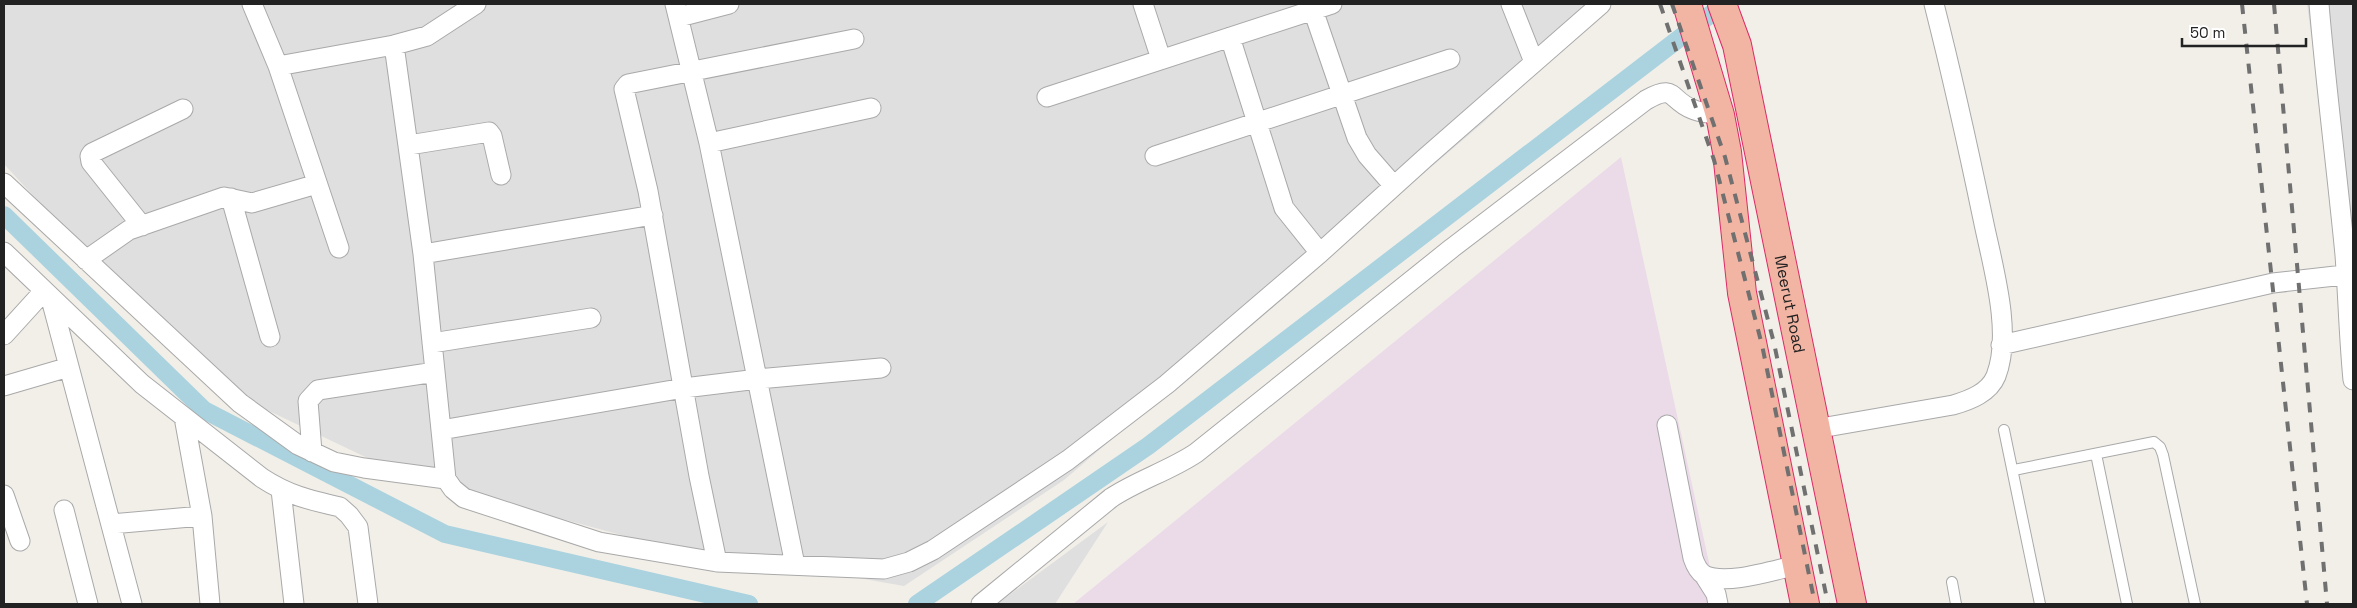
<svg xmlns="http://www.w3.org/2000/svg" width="2357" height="608" font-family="'Space Grotesk',sans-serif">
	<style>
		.residential { fill: #e0dfdf }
		.industrial { fill: #ebdbe8 }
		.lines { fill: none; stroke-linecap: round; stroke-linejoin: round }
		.canal { stroke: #aad3df; stroke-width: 18 }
		.service-casing { stroke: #a9a9a9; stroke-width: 12 }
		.minor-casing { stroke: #a9a9a9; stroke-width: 21 }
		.trunk-casing { stroke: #dc2a67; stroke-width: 30 }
		.service { stroke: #fff; stroke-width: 10 }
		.minor { stroke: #fff; stroke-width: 19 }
		.trunk { stroke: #f2b4a3; stroke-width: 28 }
		.rail { stroke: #707070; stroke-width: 4; stroke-dasharray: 10 10; stroke-linecap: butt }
		.labels { text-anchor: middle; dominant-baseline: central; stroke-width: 5; stroke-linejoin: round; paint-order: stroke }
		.street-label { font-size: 16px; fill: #222; stroke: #fff }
	</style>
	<rect width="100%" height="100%" fill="#f2efe9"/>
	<path class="residential" d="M4,4h1605l-124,117 -421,359 -160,106 -272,-48 -227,-62 -163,-78 -170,-160 -68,-74z
		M2307,4h46v344z
		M1108,522l-53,82h-58z"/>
	<path class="industrial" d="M1621,157l97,447h-645l81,-66z"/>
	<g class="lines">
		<path class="canal" d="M4,215l200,195 241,124 304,70
			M917,604l231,-158 576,-442"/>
		<g class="service-casing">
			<path id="service" d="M2004,430l36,174
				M2096,454l31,150
				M2014,470l140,-28 6,5 3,8 32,149
				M1952,582l4,22"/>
		</g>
		<g class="minor-casing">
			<path id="minor" d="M252,4l26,62 61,182
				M675,4l34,139 86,422
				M1143,4l18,55
				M1311,4l46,134 10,17 27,31
				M1511,4l23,58
				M2319,4c7,84 18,167 26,251 3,42 4,84 8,125
				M679,17l50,-13
				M1230,37l54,171 36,45
				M394,45l29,209 23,225 7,10 11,9 135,44 118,20 167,7 25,-7 24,-12 135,-90 99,-76 153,-131 105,-95 176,-154
				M278,66l116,-21 33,-9 49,-32
				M1047,97l285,-93
				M709,143l162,-35
				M409,145l80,-13 3,4 9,39
				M1155,156l295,-97
				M4,183l236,220 58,42 36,17 30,6 82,11
				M231,198l39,139
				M142,226l-51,-64 -1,-6 2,-3 91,-44
				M4,252l138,132 120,94c26,17 47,22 78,29l9,8 9,12 10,77
				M423,254l230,-39
				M86,260l43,-30 95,-33 28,6 65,-19
				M51,299l81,305
				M4,335l40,-44
				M432,343l159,-25
				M2001,345l272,-62 80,-9
				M4,386l65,-19
				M184,417l18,99 8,88
				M1667,425l26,133c2,6 5,13 11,17 22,11 70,-5 93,-10
				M1815,429l138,-24c17,-5 36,-12 43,-29 17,-44 -4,-112 -13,-157 -15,-72 -31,-144 -49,-215
				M441,430l243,-42 74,-9 123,-11
				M312,452l-4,-51 10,-11 117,-18
				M281,490l13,114
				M4,495l16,46
				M64,510l24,94
				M111,524l91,-8
				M717,562l-18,-86 -51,-285 -24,-102 4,-5 226,-45
				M1704,575l12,19 2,10
				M981,604l130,-106c27,-18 58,-27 85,-45l256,-205 194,-148c30,-17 23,0 46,9 8,4 19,4 28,6"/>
		</g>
		<g class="trunk-casing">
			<g id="trunk">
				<path d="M1687,4l33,111 7,37 15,141 63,311"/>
				<path id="s1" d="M1722,4l15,41 115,559"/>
			</g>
		</g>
		<use href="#service" class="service"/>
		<use href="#minor" class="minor"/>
		<use href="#trunk" class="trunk"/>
		<path class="rail" d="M1660,4l54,156 48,185 53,259
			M1672,4l53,153 49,186 54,261
			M2242,4l65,600
			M2274,4l53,600"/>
	</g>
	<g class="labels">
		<g class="street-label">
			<text stroke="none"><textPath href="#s1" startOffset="308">Meerut Road</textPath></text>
		</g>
	</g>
	<rect width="2357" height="608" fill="none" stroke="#222222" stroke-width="10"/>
	<path d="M2182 38v8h124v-8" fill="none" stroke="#222222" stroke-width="2.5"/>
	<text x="2190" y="38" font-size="15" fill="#222222" stroke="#ffffff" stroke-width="4" paint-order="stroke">50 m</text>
</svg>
